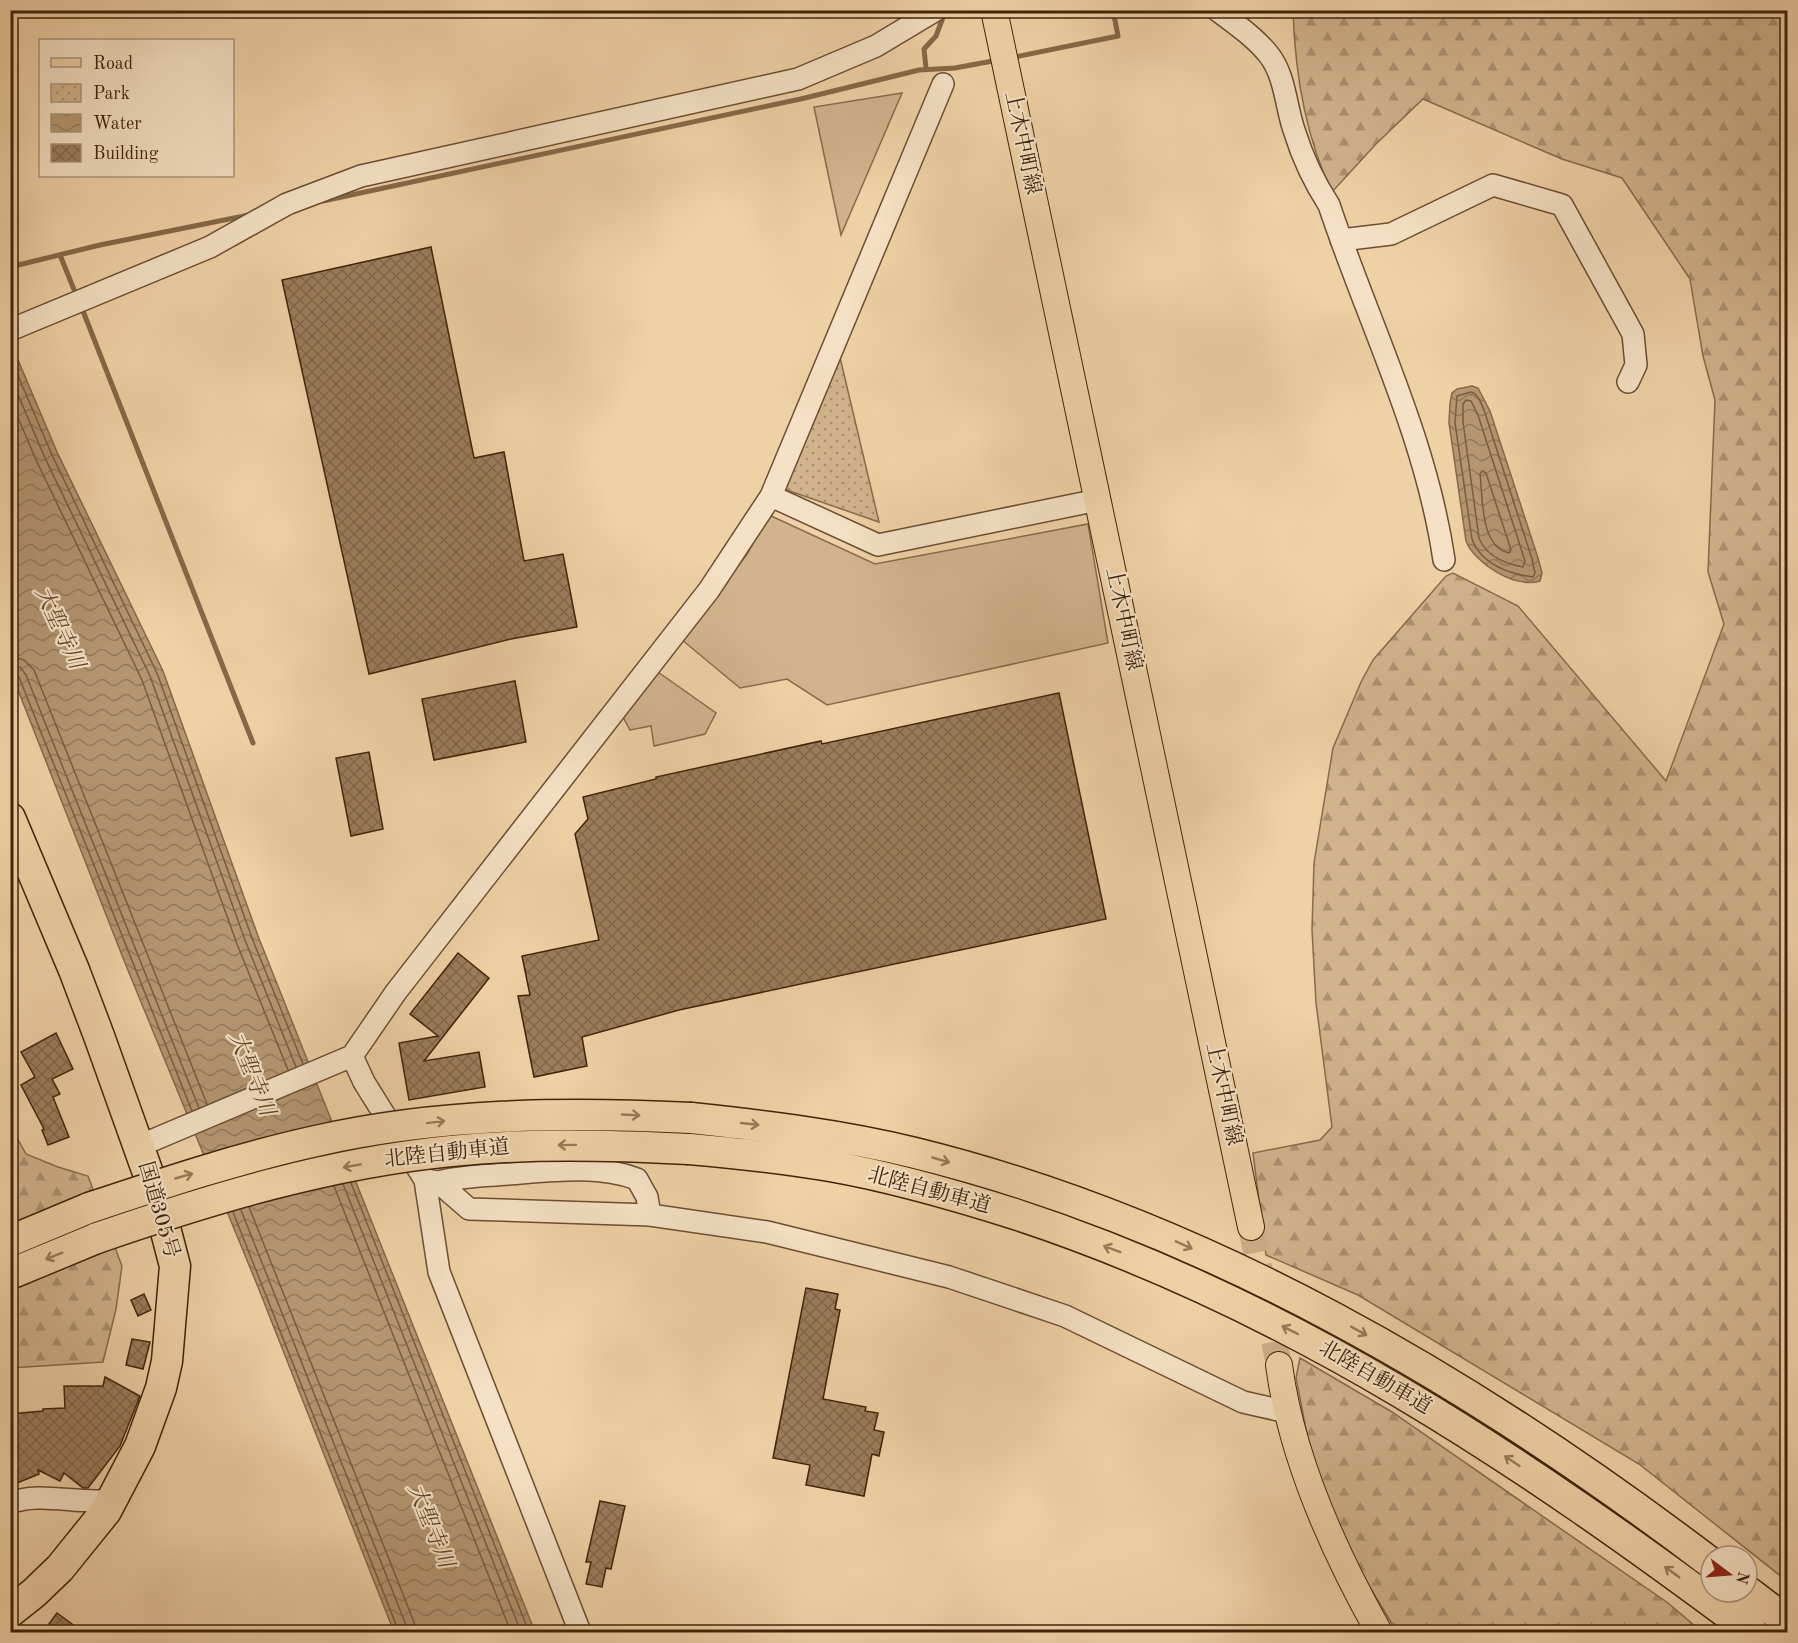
<svg xmlns="http://www.w3.org/2000/svg" width="1798" height="1643" font-family="'Old Standard TT','Noto Serif JP',serif">
	<style>
		.grass { fill: #d1b38c; stroke: #886b4c; stroke-width: 1.5 }
		.forest { fill: url(#forest-firs); stroke: #886b4c; stroke-width: 1.5 }
		.park { fill: url(#park-dots); stroke: #886b4c; stroke-width: 1.5 }
		.water { fill: url(#water-waves); stroke: #866848; stroke-width: 1.5 }
		.lines { fill: none; stroke-linecap: round; stroke-linejoin: round }
		.shore { stroke: #7a5c3e; stroke-width: 1.5 }
		.stream { stroke: #866848; stroke-width: 5 }
		.building { fill: url(#building-cross-hatch); stroke: #40230b; stroke-width: 1.5 }
		.major-tunnel { stroke: #ccae87; stroke-width: 26; stroke-dasharray: 26 13; stroke-linecap: butt }
		.minor-casing { stroke: #6c4e32; stroke-width: 24 }
		.major-casing { stroke: #40230b; stroke-width: 28 }
		.highway-casing { stroke: #40230b; stroke-width: 33 }
		.minor { stroke: #f5e1c5; stroke-width: 21 }
		.major { stroke: #efd1a6; stroke-width: 26 }
		.highway { stroke: #efd1a6; stroke-width: 30 }
		.highway-bridge-casing { stroke: #40230b; stroke-width: 33; stroke-linecap: butt }
		.highway-bridge { stroke: #efd1a6; stroke-width: 30 }
		.oneway { stroke: #987a58 }
		.labels { text-anchor: middle; dominant-baseline: central; stroke-width: 4.5; stroke-linejoin: round; paint-order: stroke }
		.street-label { font-size: 21px; fill: #40230b; stroke: #f5e1c5 }
		.water-label { font-size: 22px; font-style: italic; fill: #63462a; stroke: #f5e1c5 }
	</style>
	<defs>
		<pattern id="forest-firs" width="22" height="20" patternUnits="userSpaceOnUse" patternTransform="scale(1.5)"><rect width="22" height="20" fill="#d1b38c"/><path d="M5 1l3.5 6h-7zM16 11l3.5 6h-7z" fill="#ab9171"/></pattern>
		<pattern id="park-dots" width="8" height="8" patternUnits="userSpaceOnUse" patternTransform="scale(1.5)"><rect width="8" height="8" fill="#d1b38c"/><path d="M2 2h.1M6 6h.1" fill="none" stroke="#ab9171" stroke-width="1.8" stroke-linecap="round"/></pattern>
		<pattern id="water-waves" width="16" height="10" patternUnits="userSpaceOnUse" patternTransform="scale(1.5)"><rect width="16" height="10" fill="#b49671"/><path d="M0 5q4-4 8 0t8 0" fill="none" stroke="#947a5b"/></pattern>
		<pattern id="building-cross-hatch" width="8" height="8" patternUnits="userSpaceOnUse" patternTransform="scale(1.5)"><rect width="8" height="8" fill="#9b7d5c"/><path d="M0 0l8 8M0 8l8-8" fill="none" stroke="#80664a"/></pattern>
	</defs>
	<rect width="100%" height="100%" fill="#efd1a6"/>
	<filter id="stains"><feTurbulence type="fractalNoise" baseFrequency=".00333" numOctaves="4"/><feColorMatrix values="0 0 0 0 .2 0 0 0 0 .09 0 0 0 0 .02 0 0 0 .5 -.17"/></filter>
	<radialGradient id="worn" r=".72"><stop offset=".6" stop-color="#630" stop-opacity="0"/><stop offset="1" stop-color="#630" stop-opacity=".3"/></radialGradient>
	<path class="grass" d="M902,93l-61,142 -27,-128z
		M769,515l106,49 213,-40 20,119 -281,62 -40,-26 -47,9 -58,-48 65,-86z
		M658,672l58,41 -11,21 -51,12 -3,-20 -21,4 -7,-13z"/>
	<path class="forest" d="M1293,11h494v1570l-148,-117 -281,-169 -92,-40 -13,-102 67,-13 12,-13 -16,-124 -4,-73 2,-67 19,-115 28,-66 12,-22 73,-84 7,-3 65,33 148,175 58,-157 -16,-52 7,-172 -12,-44 -13,-77 -68,-101 -60,-19 -139,-60 -47,45 -44,48c-27,-56 -37,-120 -39,-181z
		M10,1125l16,29 32,13 30,9 34,90 -6,43 -13,53 -92,6z
		M1300,1358l92,54 276,191 34,29h-305l-43,-71 -21,-48 -24,-68 -13,-67z"/>
	<path class="park" d="M838,349l41,173 -98,-34z"/>
	<path class="water" d="M10,341l47,111 106,219 95,265 277,696h-141l-136,-345 -133,-324 -114,-291z
		M1472,386l6,2 12,23 48,147 4,15 -2,8c-24,8 -65,-17 -74,-40l-17,-118 1,-20 2,-10 5,-4z"/>
	<g class="lines">
		<path class="shore" d="M10,357l42,98 105,218 95,265 51,126
			M10,376l35,82 105,218 95,264 51,127
			M1471,392c8,2 11,14 14,21l47,146 3,14 -2,4c-24,-3 -52,-13 -61,-38l-17,-116 2,-27z
			M10,399l27,63 105,218 95,264 51,126
			M1466,400l5,1 7,14 47,146 -2,6c-17,-3 -37,-11 -44,-29l-16,-116v-18z
			M1482,471l4,2 25,77 -2,3c-29,-6 -26,-55 -29,-79z
			M10,656l14,4 10,10 173,434
			M10,665l10,2 6,8 173,433
			M10,673h5l4,4 173,434
			M351,1183l178,449
			M343,1184l178,448
			M334,1186l177,446
			M249,1207l165,415 2,10
			M241,1210l165,415 1,7
			M233,1212l166,420"/>
		<path class="stream" d="M1010,58l108,-22 -5,-26
			M926,68l-2,-19 12,-13 9,-24
			M323,201l482,-103 114,-28 36,-2 43,-8
			M60,255l17,42
			M10,267l90,-22 149,-30
			M81,306l172,437"/>
	</g>
	<path class="building" d="M431,247l43,211 30,-6 20,109 39,-7 14,73 -66,12 -142,35 -87,-394z
		M515,681l11,61 -92,18 -12,-61z
		M1059,693l47,226 -427,91 -97,27 5,29 -53,11 -16,-81 12,-1 -8,-39 77,-16 -24,-106 13,-15 -5,-22 73,-18v-2l165,-36 1,3z
		M369,752l14,77 -32,7 -15,-78z
		M458,953l31,25 -65,83 55,-9 6,35 -76,13 -10,-57 39,-7 -28,-22z
		M56,1033l17,36 -21,10 8,15 -7,3 16,40 -21,8 -6,-15 2,-1 -23,-44 14,-8 -14,-25z
		M806,1288l32,6 -3,15 5,1 -17,89 43,8 -1,4 13,2 -4,17 10,2 -5,24 -7,-2 -8,42 -58,-11 4,-20 -37,-7z
		M144,1294l7,16 -13,6 -7,-16z
		M132,1339l18,3 -7,27 -17,-4z
		M105,1377l35,19 -20,50 -32,42h-5l-19,-15 -4,8 -22,-11 1,4 -29,12v-72l33,-3v-2l22,-1 -1,-22h39z
		M600,1501l25,5 -14,63 -5,-1 -4,19 -16,-3 5,-22h-5z
		M57,1613l26,19h-40z"/>
	<g class="lines">
		<path class="major-tunnel" d="M1251,1227l28,138"/>
		<g class="minor-casing">
			<path id="minor" d="M1217,10c18,14 38,27 52,45 16,20 17,52 25,75 8,26 20,52 35,75 39,117 97,231 115,355
				M1341,240l50,-6 102,-49 69,20 71,129 3,31 -8,17
				M10,330l200,-83 77,-43 74,-28 437,-97 78,-33 60,-36
				M771,496l107,49 220,-45
				M352,1056l12,26 61,98 14,92 141,360
				M139,1146l213,-90 44,-64 313,-402 62,-94 172,-412
				M425,1180l13,2 31,27 181,6 117,17 182,45 116,39 178,86 44,10
				M438,1182c23,-6 46,-6 70,-8 42,-3 89,-10 129,5l10,18 3,18
				M10,1503c30,-12 69,2 102,-3"/>
		</g>
		<g class="major-casing">
			<path id="major" d="M994,10l257,1217
				M1279,1365c12,92 55,187 100,267"/>
		</g>
		<g class="highway-casing">
			<path id="highway" d="M10,818l64,152 25,66 59,165 17,65 -8,95 -6,27 -21,58 -34,65 -46,57 -26,25 -24,19
				M691,1118c76,8 151,17 224,35 292,72 559,230 796,410
				M689,1149c47,4 94,9 141,17 63,11 125,29 185,48 275,90 507,246 737,418
				M10,1241l79,-33
				M10,1274l87,-36
				M1747,1591l41,31"/>
		</g>
		<use href="#minor" class="minor"/>
		<use href="#major" class="major"/>
		<use href="#highway" class="highway"/>
		<g class="highway-bridge-casing">
			<path id="highway-bridge" d="M89,1208c75,-25 150,-50 227,-67 123,-28 250,-29 375,-23
				M97,1238c116,-40 232,-75 354,-87 79,-8 158,-6 238,-2"/>
		</g>
		<use href="#highway-bridge" class="highway-bridge"/>
	</g>
	<defs><path id="oneway-shaft" d="M-6 0H5M1.5-3L5.5 0L1.5 3" fill="none" stroke-width="1.6" stroke-linecap="round" stroke-linejoin="round" transform="scale(1.5)"/></defs>
	<g class="oneway">
		<use href="#oneway-shaft" transform="translate(631 1115) rotate(3)"/>
		<use href="#oneway-shaft" transform="translate(436 1122) rotate(-7)"/>
		<use href="#oneway-shaft" transform="translate(750 1124) rotate(6)"/>
		<use href="#oneway-shaft" transform="translate(567 1145) rotate(179)"/>
		<use href="#oneway-shaft" transform="translate(941 1160) rotate(16)"/>
		<use href="#oneway-shaft" transform="translate(352 1166) rotate(170)"/>
		<use href="#oneway-shaft" transform="translate(184 1176) rotate(-16)"/>
		<use href="#oneway-shaft" transform="translate(1184 1245) rotate(24)"/>
		<use href="#oneway-shaft" transform="translate(1112 1249) rotate(-159)"/>
		<use href="#oneway-shaft" transform="translate(54 1256) rotate(158)"/>
		<use href="#oneway-shaft" transform="translate(1290 1330) rotate(-153)"/>
		<use href="#oneway-shaft" transform="translate(1359 1331) rotate(29)"/>
		<use href="#oneway-shaft" transform="translate(1512 1461) rotate(-146)"/>
		<use href="#oneway-shaft" transform="translate(1672 1572) rotate(-144)"/>
	</g>
	<g class="labels">
		<g class="street-label">
			<text transform="translate(1022 143) rotate(78)">上木中町線</text>
			<text transform="translate(1123 619) rotate(78)">上木中町線</text>
			<text transform="translate(1223 1094) rotate(78)">上木中町線</text>
			<text transform="translate(447 1154) rotate(-6)">北陸自動車道</text>
			<text transform="translate(929 1191) rotate(15)">北陸自動車道</text>
			<text transform="translate(158 1210) rotate(74)">国道305号</text>
			<text transform="translate(1375 1378) rotate(30)">北陸自動車道</text>
		</g>
		<g class="water-label">
			<text transform="translate(59 628) rotate(65)">大聖寺川</text>
			<text transform="translate(251 1074) rotate(68)">大聖寺川</text>
			<text transform="translate(430 1526) rotate(68)">大聖寺川</text>
		</g>
	</g>
	<rect width="1798" height="1643" fill="none" stroke="#efd1a6" stroke-width="36"/>
	<rect x="12" y="12" width="1774" height="1619" fill="none" stroke="#40230b" stroke-width="3"/>
	<rect x="18" y="18" width="1762" height="1607" fill="none" stroke="#40230b" stroke-width="1.5"/>
	<rect x="39" y="39" width="195" height="138" fill="#f5e1c5" stroke="#ad957b" stroke-width="1.5"/>
	<rect x="51" y="58" width="30" height="9" fill="#efd1a6" stroke="#ad957b" stroke-width="1.5"/>
	<text x="93" y="69" font-size="18" fill="#40230b">Road</text>
	<rect x="51" y="84" width="30" height="18" fill="url(#park-dots)" stroke="#ad957b" stroke-width="1.5"/>
	<text x="93" y="99" font-size="18" fill="#40230b">Park</text>
	<rect x="51" y="114" width="30" height="18" fill="url(#water-waves)" stroke="#ad957b" stroke-width="1.5"/>
	<text x="93" y="129" font-size="18" fill="#40230b">Water</text>
	<rect x="51" y="144" width="30" height="18" fill="url(#building-cross-hatch)" stroke="#ad957b" stroke-width="1.5"/>
	<text x="93" y="159" font-size="18" fill="#40230b">Building</text>
	<g transform="translate(1729 1574) rotate(106)"><circle r="28" fill="#f5e1c5" stroke="#ad957b" stroke-width="1.5"/>
	<path d="M0-4.5L10 22L0 15L-10 22Z" fill="#8f2418"/>
	<text y="-9" font-size="16" font-weight="bold" text-anchor="middle" fill="#40230b">N</text>
	</g>
	<rect width="100%" height="100%" filter="url(#stains)"/>
	<rect width="100%" height="100%" fill="url(#worn)"/>
</svg>
